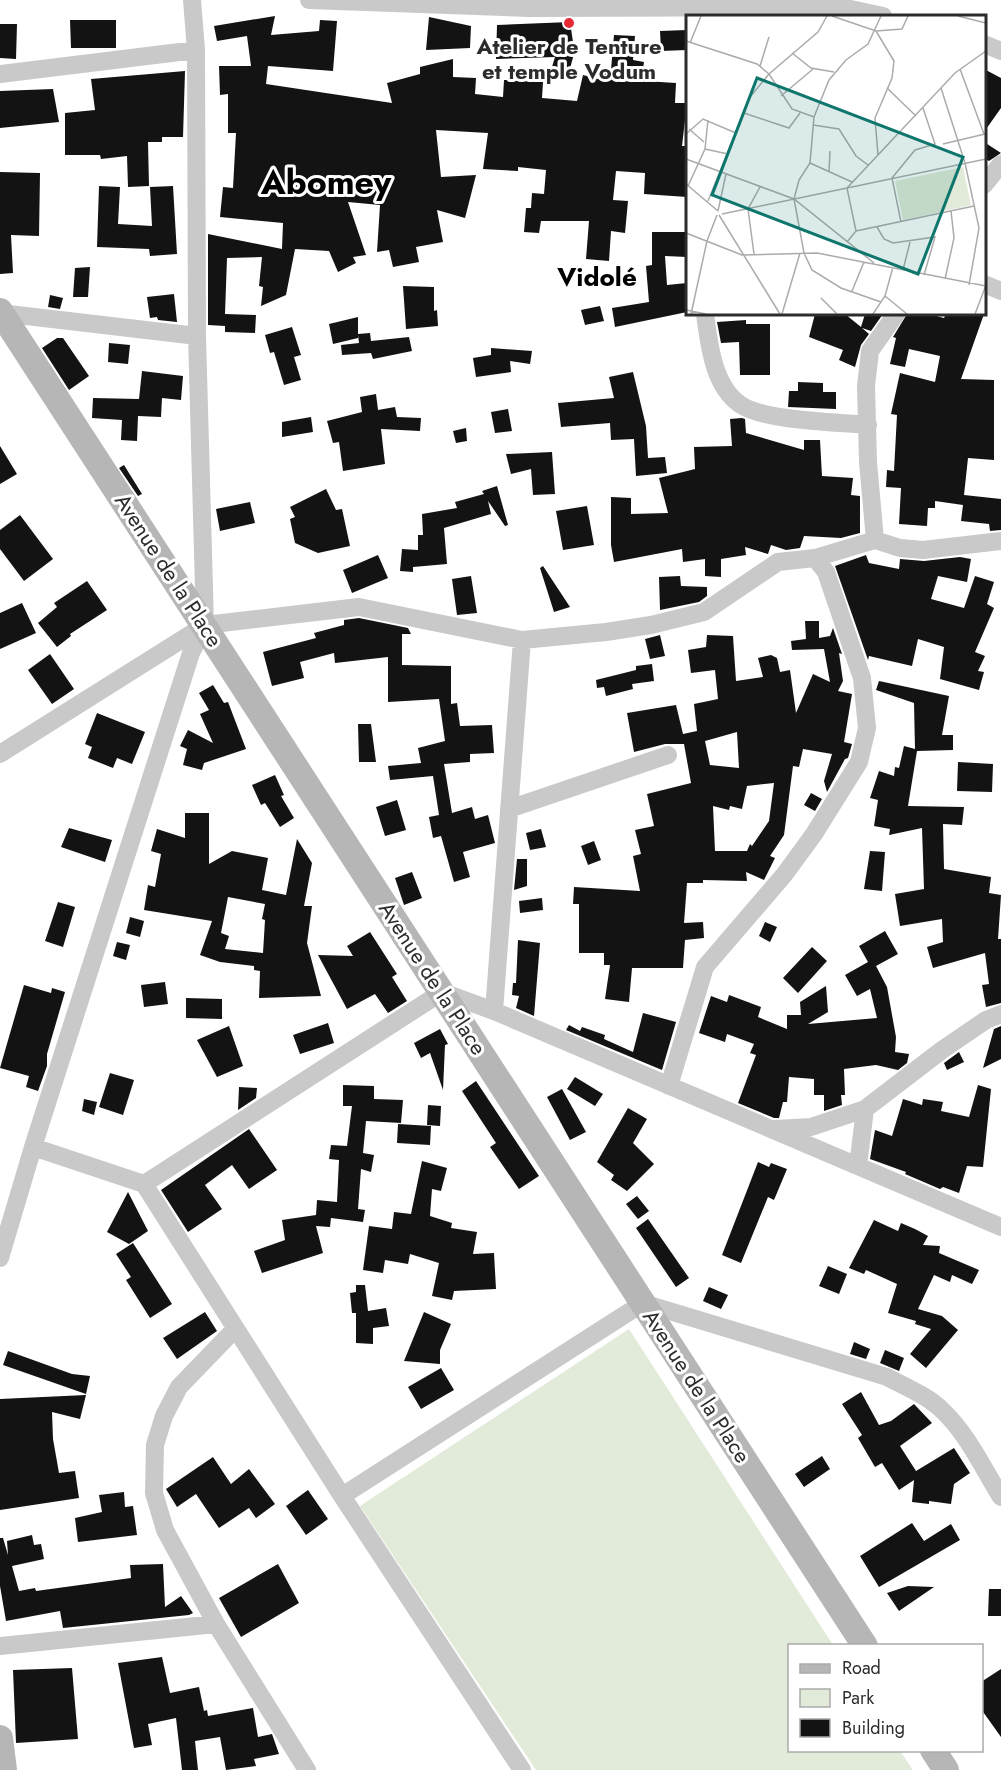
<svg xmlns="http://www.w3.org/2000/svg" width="1001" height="1770" font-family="Jost,sans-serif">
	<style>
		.green { fill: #e2ead9 }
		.building { fill: #131313; fill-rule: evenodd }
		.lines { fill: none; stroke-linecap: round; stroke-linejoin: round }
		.street { stroke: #c9c9c9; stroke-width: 18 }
		.secondary { stroke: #b6b6b6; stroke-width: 26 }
		.poi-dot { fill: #e72a36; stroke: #fff; stroke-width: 2 }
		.labels { text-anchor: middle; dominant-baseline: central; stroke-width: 6; stroke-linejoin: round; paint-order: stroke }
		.poi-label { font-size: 22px; font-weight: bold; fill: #2c2c2c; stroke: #fff }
		.street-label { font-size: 22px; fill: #2c2c2c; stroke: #fff }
		.quarter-label { font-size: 26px; font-weight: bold; fill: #000; stroke: #fff }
		.town-label { font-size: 34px; font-weight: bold; fill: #000; stroke: #fff }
		.inset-road { fill: none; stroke: #ababab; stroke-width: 1.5 }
		.view { fill: #0f766e; fill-opacity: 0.15; stroke: #0f766e; stroke-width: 3 }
		.inset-edge { fill: none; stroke: #2c2c2c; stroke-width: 3 }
	</style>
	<rect width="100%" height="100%" fill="#fff"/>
	<path class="green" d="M629,1329l204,316 -43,1v104l110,1 13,19h-377l-176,-264z"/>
	<path class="building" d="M275,16l-4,19 48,-4 1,-11 17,1 -4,50 -65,-5 -2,18 126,19 -5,-20 33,-9v-7l33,-8v18l23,1 -1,16 28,3 1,-17 39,2 -1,16 35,3 6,-26 15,4 3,-11 10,2 3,-35 21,1 -2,24 11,2 -2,14 3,1 -1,4 32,2 -1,20h12l-5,43h5v51l-43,-3 1,-21 -29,-2 -3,29 15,1 -3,32 -14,-2 -2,30 -23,-2 3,-38h-48l-2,12 -15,-1 2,-24h5l1,-15 12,1 2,-24 -28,-3v4l-35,-2 5,-36 -52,-3 5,47 35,-2 -11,43 -28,-8 6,32 -27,5 3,15 -26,5 -4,-17 -12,2 3,-47 -32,-3 18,53 -13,2 3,6 -18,9 -9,-21 -34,-2 -9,46 -25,11 2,-19 -4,-1 3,-29 -35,1 -2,56 31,1 -1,18 -30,-1v-6l-17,-1v-91l74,15 1,-26 -63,-6 3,-30 10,1 3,-55h-8v-39l-8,1 -1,-29h32l-4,-30 -30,5 -3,-15z
		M429,17l42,9 -1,22 -44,2z
		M70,20h46v28h-45z
		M570,22l3,20 4,1 -8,29 -17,-5 3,-10 -59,2 1,-34z
		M0,24h17l-1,35 -16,-1z
		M687,30v20l-26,1 -1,-20z
		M984,69l17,9v30l-17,24z
		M185,71l-2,66h-21v5h-14l1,44 -21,1 -1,-31 -26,3 -1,-4h-35v-42l30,-3 -4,-31z
		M53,89l6,33 -59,6v-37z
		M984,142l17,11 -12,8 -5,-3z
		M0,172l40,1 -1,63 -28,-1 2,38 -13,1z
		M99,186l21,1 -2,37 34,2 -2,-39 23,-1 4,68 -27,2 -1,-7 -52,-2z
		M652,232h35v25l-22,-1 2,29 20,-2v29l-72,15 -3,-19 37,-6 -3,-36 6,-1z
		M90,267l-2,30h-15l2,-29z
		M403,286l31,1v24l3,-1 1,16 -32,3z
		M174,294l3,28 -19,-2 -1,-3 -7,1 -3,-21z
		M50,295l13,3 -3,11 -12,-2z
		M600,306l4,15 -19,4 -4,-15z
		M815,314h30l16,13 4,-13h18l-12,17 -9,-3 7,6 -8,11 -6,22 -16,-7 4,-10 -34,-13z
		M907,314h22l15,4 2,-4h38l-23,65 33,1v80l-26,-2 -4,37 37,4v31l-11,1 -1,-7 -28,-3 2,-16 -28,-4v7h-7l-1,18 -28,-2 2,-36 -15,-1 1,-17 7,1 3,-56 -6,-1 9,-41 35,9 5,-26 -31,-7 -4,18 -15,-3 6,-26 -3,-1z
		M358,317v17l12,-1 1,8 38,-4 3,14 -39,8 -2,-6 -29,2 -1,-10 18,-2 -1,-8v3l-25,6 -4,-20z
		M746,320v4h24v51h-30l-1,-33 -18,1 -4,-21z
		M292,327l9,28 -7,2 7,23 -17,5 -10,-33 -4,1 -5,-18z
		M57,338h6l26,38 -20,14 -27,-42z
		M109,343l21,2 -2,19 -20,-2z
		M491,348l41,3 -2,13 -20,-3 1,11 -35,5 -3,-19 18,-3z
		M142,371l41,5 -2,24 -19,-2 -1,19 -23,-1 -1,25 -16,-1 1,-20 -30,-2 1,-20 46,1z
		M633,372l13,54 2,32 17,-1 2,16 -31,3 -2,-37 -23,1 -1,-17 -49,4 -3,-24 56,-5 -5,-21z
		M798,382l25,1v9h13v17l-48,-2 1,-16h9z
		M376,394l2,16 17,-3 2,10 24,1 -1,13 -39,-2 4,35 -42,7 -4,-29 -6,1 -6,-22 35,-9 -2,-15z
		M508,409l4,22 -17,2 -4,-21z
		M311,417l2,15 -31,5v-15z
		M742,418l3,1 1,14 58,17v-10h16l2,36 31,2 -2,17 9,1v37l-19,5 -37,-2 -4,12 -14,2 -15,-5 -3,9 -23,-7 1,8 -25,4v18l-16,-1v-17l-22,3 -1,-13 -68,13 -3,-17v-48l20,1v16l37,-1 -9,-35 36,-9 -1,-22 38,-1 -2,-27z
		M466,428l1,13 -11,2 -3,-12z
		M0,446l17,28 -17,10z
		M552,452l3,42 -22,1 -2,-26 -20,5 -5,-20z
		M124,465l18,29 -4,2 -19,-28z
		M497,486l11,39 -3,1 -17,-25 3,13 -47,14 3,36 -34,3v5l-13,-1 2,-22 16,1v-15h5l-1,-21 35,-6 -2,-6 29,-8 -2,-3z
		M326,489l10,21 6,-1 8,37 -32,7 -23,-10 -5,-24 5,-2 -5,-10z
		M250,502l5,21 -35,8 -4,-22z
		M587,506l7,39 -31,5 -7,-39z
		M20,515l33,44 -29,22 -24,-32v-19z
		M378,555l10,23 -36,15 -9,-23z
		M866,555l3,8 30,6 1,-10 24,2 36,-4 11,2 -4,23 -29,-6 -7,23 33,9 11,-32 19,6 -7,22 7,4 -19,44 10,4 -7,15 6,1 -5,18 -39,-11 4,-32 -26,-8 -6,27 -43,-10 -1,4 -33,-94z
		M543,566l27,41 -16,5 -14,-44z
		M471,576l6,37 -20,2 -5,-36z
		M680,576l1,10 26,1v9l-8,6 -39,8 -1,-33z
		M87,581l20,29 -37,24 1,2 -14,11 -19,-24 19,-16 -3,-4z
		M22,603l14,30 -36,16v-36z
		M359,618l49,10 3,6h-9v31l49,1v38l6,-1 3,23 32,-1 2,28 -24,1v8l-26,2 8,49 20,-6 3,12 13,-4 7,28 -32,9 7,25 -16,5 -13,-46 -8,2 -4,-21 10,-2 -6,-39 -43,4 -2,-14 33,-3 -3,-15 27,-7 -6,-42 -51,3v-45l-53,6 -1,-10 -34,9 4,16 -32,8 -9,-34 53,-14 -2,-5 30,-8v-5z
		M805,621h14v17l11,-2 3,-8 9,26 -3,-1 4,28 -5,10 14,3 -8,48 8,2 -4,14 -3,1 -18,33 -3,-11 8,-27 -29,-5 -4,18 -6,-1 -9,69 -14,21 5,2 -11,22 -18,-8 1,9 -44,-1v3h-16l-3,40 19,-1 1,16 -19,2 -2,28h-51l-3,34 -24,-3 5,-34h-6v-12h-25v-49h-6l1,-17 66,4 -7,-35 8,-2 -6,-24 19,-4 -7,-32 44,-11 -7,-39h-19l-31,8 -7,-39 49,-8 7,29 14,-3 -3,-27 24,-5 -3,-29 -24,3 -3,-23 18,-3 1,-12 26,1 3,45 27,-4 -5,-19 13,-3 6,3 3,14 10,-2 6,43 17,-39 17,8 -6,-33 -32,1 -1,-9 15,-2zM737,732l2,36 -29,-3 -5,-24zM774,783l-5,38 -17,25 -2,-2 -3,7h-32l-2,-45 16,4 1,-4 12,3 5,-23z
		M660,635l5,21 -15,3 -5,-20z
		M50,654l24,35 -22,15 -24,-34z
		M652,664l2,17 -22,3 1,5 -27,7 -2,-9 -7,1 -1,-8 40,-10v-4z
		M879,681l70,15 -7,39h11v15l-36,1 -9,55 56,1 -2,18 -19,-1 1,45 47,8 -2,16 12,2 -3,44h3v64l-15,4 -4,-22 7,-1 -4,-31 -52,15 -6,-21 16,-5 -1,-23 -42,7 -5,-32 29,-5 -2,-61 -33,7 1,-6 -16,-3 4,-26 -8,-2 9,-27 15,5 1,-9 4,1 5,-22 11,3 -1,-46 -38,-13z
		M213,685l11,18 4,-1 18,47 -42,14 -2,7 -19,-5 4,-16 -7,-3 8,-16 25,13 -13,-29 9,-4 -10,-17z
		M97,713l48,19 -13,32 -15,-6 -4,10 -25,-10 4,-11 -7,-3z
		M358,724h13l5,38h-17z
		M958,762l35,2 -1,28 -35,-1z
		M275,775l9,20 -3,1 13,22 -14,9 -15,-24 -4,2 -9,-20z
		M811,793l11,6 -7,12 -11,-6z
		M397,800l9,30 -21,6 -9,-29z
		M185,813h24v51l23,-13 36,7 -6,32 24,5 11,-56 15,24 -8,43h8l-5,37 14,53 -62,2 1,-27 -6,-1v-4l-34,-4 -20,-7 12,-34 -68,-11 4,-25 7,2 6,-33 -10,-3 6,-22 28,9zM228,897l37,7 -3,15 3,1 -2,33 -38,-4 4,-13 -8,-3z
		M69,828l43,12 -7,22 -44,-15z
		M541,829l5,18 -16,3 -4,-17z
		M594,841l7,19 -13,5 -7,-19z
		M870,851l15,1 -3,39 -18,-2z
		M517,859h10v27l-13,4z
		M412,872l10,26 -18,7 -9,-27z
		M542,898l1,12 -23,3 -1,-12z
		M58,902l17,5 -12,40 -18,-6z
		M130,917l14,4 -4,16 -14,-4z
		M765,922l12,5 -7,15 -11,-6z
		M885,931l13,23 -22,12 11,21 9,50 -1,15 14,2 -2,9 -9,7 -22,-5 -32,4 1,26h-4l1,10 -18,6v-16h-10v-16l-25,-2 -2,25h-4l-4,16h-5l-36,-15 18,-48 -6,-2 4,-9 -27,-10 -2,8 -26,-9 12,-37 16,6 2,-7 32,12 -3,10 29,12v-14h14l-1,-13 26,-16 2,26 -20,12 69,-6 -7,-29 -13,7 -12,-21 23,-13 -9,-16z
		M370,932l27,42 -5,3 15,24 -19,12 -13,-19 -28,15 -29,-54 35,1 -6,-10z
		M518,940l22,3 -6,73 -18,-8 3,-12 -7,-1 1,-12h3z
		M117,942l13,3 -4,15 -13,-4z
		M812,947l15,14 -29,32 -15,-15z
		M165,982l3,22 -24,3 -3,-22z
		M24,985l27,8 1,-5 13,4 -18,62v12l-9,25 -12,-4 3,-11 -29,-8z
		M186,998l36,1v20l-36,-1z
		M643,1013l33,9 -14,48 -96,-40 3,-5 11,6 2,-4 23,8 -1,4 29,13z
		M328,1023l6,20 -34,11 -7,-19z
		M229,1026l14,40 -26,11 -20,-37z
		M1001,1026v33l-18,9 11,-39z
		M440,1029l8,15 -3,1 -2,45 -13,-37 -9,5 -7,-15z
		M959,1052l5,10 -17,8 -3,-7z
		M110,1073l24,7 -11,35 -24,-8z
		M575,1077l28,17 -8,12 -28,-17z
		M476,1081l63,95 -20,13 -29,-42 6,-4 -34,-52z
		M343,1085l31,1v13l29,1 -2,23 -35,-2 -3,32 11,2 -3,17 -10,-3 -3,40 7,1 -2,12 -32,-4 -1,9 -14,-1 7,27 -61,20 -8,-22 31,-11 -3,-20 34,-5 1,-15 20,2 2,-42 -10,-1 2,-14 16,1 5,-40h-9z
		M978,1085l13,4 -8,78 -16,-1 -8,27 -16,-6 -3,2 -35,-15 1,-2 -36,-13 5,-29 17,6 11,-37 19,6 1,-6 20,3 -2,9 28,6z
		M239,1087l18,1 -1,10 -18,12z
		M562,1089l24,43 -16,8 -23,-43z
		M84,1099l13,3 -3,13 -12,-4z
		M428,1105l13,1 -1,20 -13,-1z
		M628,1108l19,11 -14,24 21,21 -27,27 -16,-11 3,-5 -17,-13z
		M398,1124l33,2 -1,19 -33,-2z
		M249,1129l28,41 -28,19 -17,-24 -27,20 17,24 -34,23 -27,-42z
		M422,1161l25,7 -6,23 -9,-2 -2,27 22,7 -1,5 26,4 -4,22 21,-1 2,36 -42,2 -2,9 -20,-4 7,-33 -29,-9 -2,10 -23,-4 -2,13 -20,-3 6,-44 23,3 2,-17 17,2z
		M758,1162l11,5 2,-4 16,6 -13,31 -6,-3 -27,66 -19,-8z
		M128,1192l20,39 -19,13 -22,-12z
		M637,1196l12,15 -11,8 -12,-15z
		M648,1219l41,59 -13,9 -40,-59z
		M874,1220l24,11 3,-8 14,6 13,7 -5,9 17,1 -1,7 40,17 -7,14 -20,-9 -2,7 -16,-7 -16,34 24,7 16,14 -32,38 -16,-14 21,-25 -16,-5 1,-3 -28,-8 9,-29 -31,-14 -2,4 -15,-6z
		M133,1243l39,61 -22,14 -24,-38 5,-3 -15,-23z
		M828,1266l19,8 -8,20 -20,-8z
		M356,1285h9l3,26 18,-3 3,18 -16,2v16l-17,-1v-30h-4l-2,-20 6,-1z
		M709,1287l19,8 -7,14 -18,-8z
		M205,1312l12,19 -40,28 -14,-21z
		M424,1312l27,12 -11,26v14l-36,-3z
		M854,1342l16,7 -4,10 -16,-5z
		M885,1350l19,8 -5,13 -19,-8z
		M8,1351l64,23 18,2 -4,18 -83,-29z
		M441,1368l13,22 -33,19 -13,-22z
		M861,1392l18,33 12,-4 23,-17 18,19 -32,23 16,25 38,-23 16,25 -16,11 -3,20 -22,-3v3l-17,-2 2,-22 -15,10 -17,-27 -7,4 -17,-29 4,-3 -20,-31z
		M86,1395l-6,24 -28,-7 1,27 6,34 16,-2 4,27 -79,12v-111z
		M822,1456l8,13 -26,18 -9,-13z
		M213,1457l18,27 18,-15 26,35 -19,14 -7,-10 -30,20 -23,-34 -19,13 -11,-18z
		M308,1490l20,29 -22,16 -20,-29z
		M124,1492l1,15 8,-1 4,29 -59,7 -3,-24 27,-6 -3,-17z
		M912,1523l12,18 27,-17 9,16 -81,47 -19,-31z
		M32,1535l2,10 7,-1 3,15 -32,7 7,25 16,-3 1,3 95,-13 -1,-13 33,-1 2,43 16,-11 12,17 -4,2 -126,13 -3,-17 -54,10 -6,-35v-48h3l5,17 -1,-14z
		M278,1564l21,39 -58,34 -22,-39z
		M908,1586l26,1 -35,24 -12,-18z
		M989,1589h12v27h-13z
		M162,1657l8,36 29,-6 5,24 3,-1 1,6 45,-8 5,29 14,-3 7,20 -25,5 2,7 -30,4 -6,-33 -25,4 3,29h-16l-6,-52 -28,6 4,21 -18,3 -16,-85z
		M72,1668l6,71 -62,4 -3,-73z
		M1001,1669v68l-20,-28v-27z"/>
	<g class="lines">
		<path class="street" d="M309,0l220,8 312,-1 42,9
			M984,44l17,7
			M0,74l196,-24
			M984,185l17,-21
			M984,284l17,7
			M0,313l197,23
			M705,314c4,29 8,73 36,91 24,16 97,17 127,20
			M875,540l-7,-78 -2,-76 4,-35 26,-37
			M0,754l205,-129 154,-18 163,33 84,-8 45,-7 53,-13 74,-50 37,-4 60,-18 25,8 23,2 78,-9
			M509,809l159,-54
			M494,1011l28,-371
			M669,1086l36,-119 79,-92 30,-41 45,-72 8,-34 -5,-50 -36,-106 -11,-14
			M775,1129l36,-2 54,-18 77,-59 44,-30 15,-6
			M33,1147l111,37 198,312 180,274
			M858,1166l7,-57
			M144,1184l298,-192 52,19 507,216
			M0,1258l33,-111 158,-494 14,-28 -8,-289 -1,-286 -4,-50
			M235,1329l-56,58 -15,29 -9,29 -1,48 11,37 51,94 91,146
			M342,1496l301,-193 244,74c19,10 41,19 56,34 25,24 40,57 58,86
			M0,1646l216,-22"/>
		<path class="secondary" d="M0,311l865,1335
			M0,1738l4,32
			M933,1750l13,20"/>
	</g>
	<circle class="poi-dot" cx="569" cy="23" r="6"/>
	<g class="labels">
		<g class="poi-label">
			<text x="569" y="46">Atelier de Tenture<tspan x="569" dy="25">et temple Vodum</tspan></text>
		</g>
		<g class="street-label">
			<text transform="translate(169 570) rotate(57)">Avenue de la Place</text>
			<text transform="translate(433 978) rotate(57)">Avenue de la Place</text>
			<text transform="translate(697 1386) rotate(57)">Avenue de la Place</text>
		</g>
		<g class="quarter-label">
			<text x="597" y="277">Vidolé</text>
		</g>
		<g class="town-label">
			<text x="326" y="182">Abomey</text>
		</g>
	</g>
	<g transform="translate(686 15)">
		<rect width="300" height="300" fill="#fff"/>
		<path d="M277,152l8,38 -68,15 -8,-39z" fill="#e2ead9"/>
		<path class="inset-road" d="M146,1l44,15 26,-2 6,-13M272,1l28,7M190,16l18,30 -2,17 -17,40 3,37M0,26l71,23 12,10 23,35 22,8M4,28l11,-27M106,38l19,15 23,4M74,51l9,-29M274,54l24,65M201,73l29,28M255,73l24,75 14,65 -10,57M95,81l32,-27M58,98l45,15 11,-15M127,110l26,4 17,27 12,9M3,114l15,13M0,119l17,-15 33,14M257,129l42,-10M19,134l23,5M0,144l108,40 80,64M124,148l42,19M143,157l1,-21M0,169l32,27M2,171l17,-37 3,-29M22,186l42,-104 19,-23 49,-42 9,-16M32,196l8,-37M36,199l264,-55M33,200l61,99M215,207l-9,-44 23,-28 20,-6 -12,-36M191,212l7,12 9,4 42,-6 -11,38M170,216l-9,-43 108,-115 31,-22M0,218l56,22 75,-2 169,33M161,227l9,-11 118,-25M68,239l-6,-45 12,-22M217,255l7,-28M259,264l9,-41 -3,-27M166,276l12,-29M199,281l22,18M135,283l16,16M195,287l-40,-14 -29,-18 -8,-17 -10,-54 5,-19 11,-17 4,-46 15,-37 17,-20 22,-16 13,-28M0,295l20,4M5,299l16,-73 10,-26M96,299l18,-61M187,299l12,-18 8,-29M289,299l11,-29"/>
		<path class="view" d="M71,63l206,79 -45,117 -206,-79z"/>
		<rect width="300" height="300" class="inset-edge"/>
	</g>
	<rect x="788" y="1644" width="195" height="108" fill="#ffffff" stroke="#ababab" stroke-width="1.5"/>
	<rect x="800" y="1664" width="30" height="9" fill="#b6b6b6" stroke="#ababab" stroke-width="1.5"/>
	<text x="842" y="1674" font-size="18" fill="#2c2c2c">Road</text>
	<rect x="800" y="1689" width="30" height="18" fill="#e2ead9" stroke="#ababab" stroke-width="1.5"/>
	<text x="842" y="1704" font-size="18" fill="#2c2c2c">Park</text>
	<rect x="800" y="1719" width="30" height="18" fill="#131313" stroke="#ababab" stroke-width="1.5"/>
	<text x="842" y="1734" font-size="18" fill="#2c2c2c">Building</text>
</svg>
